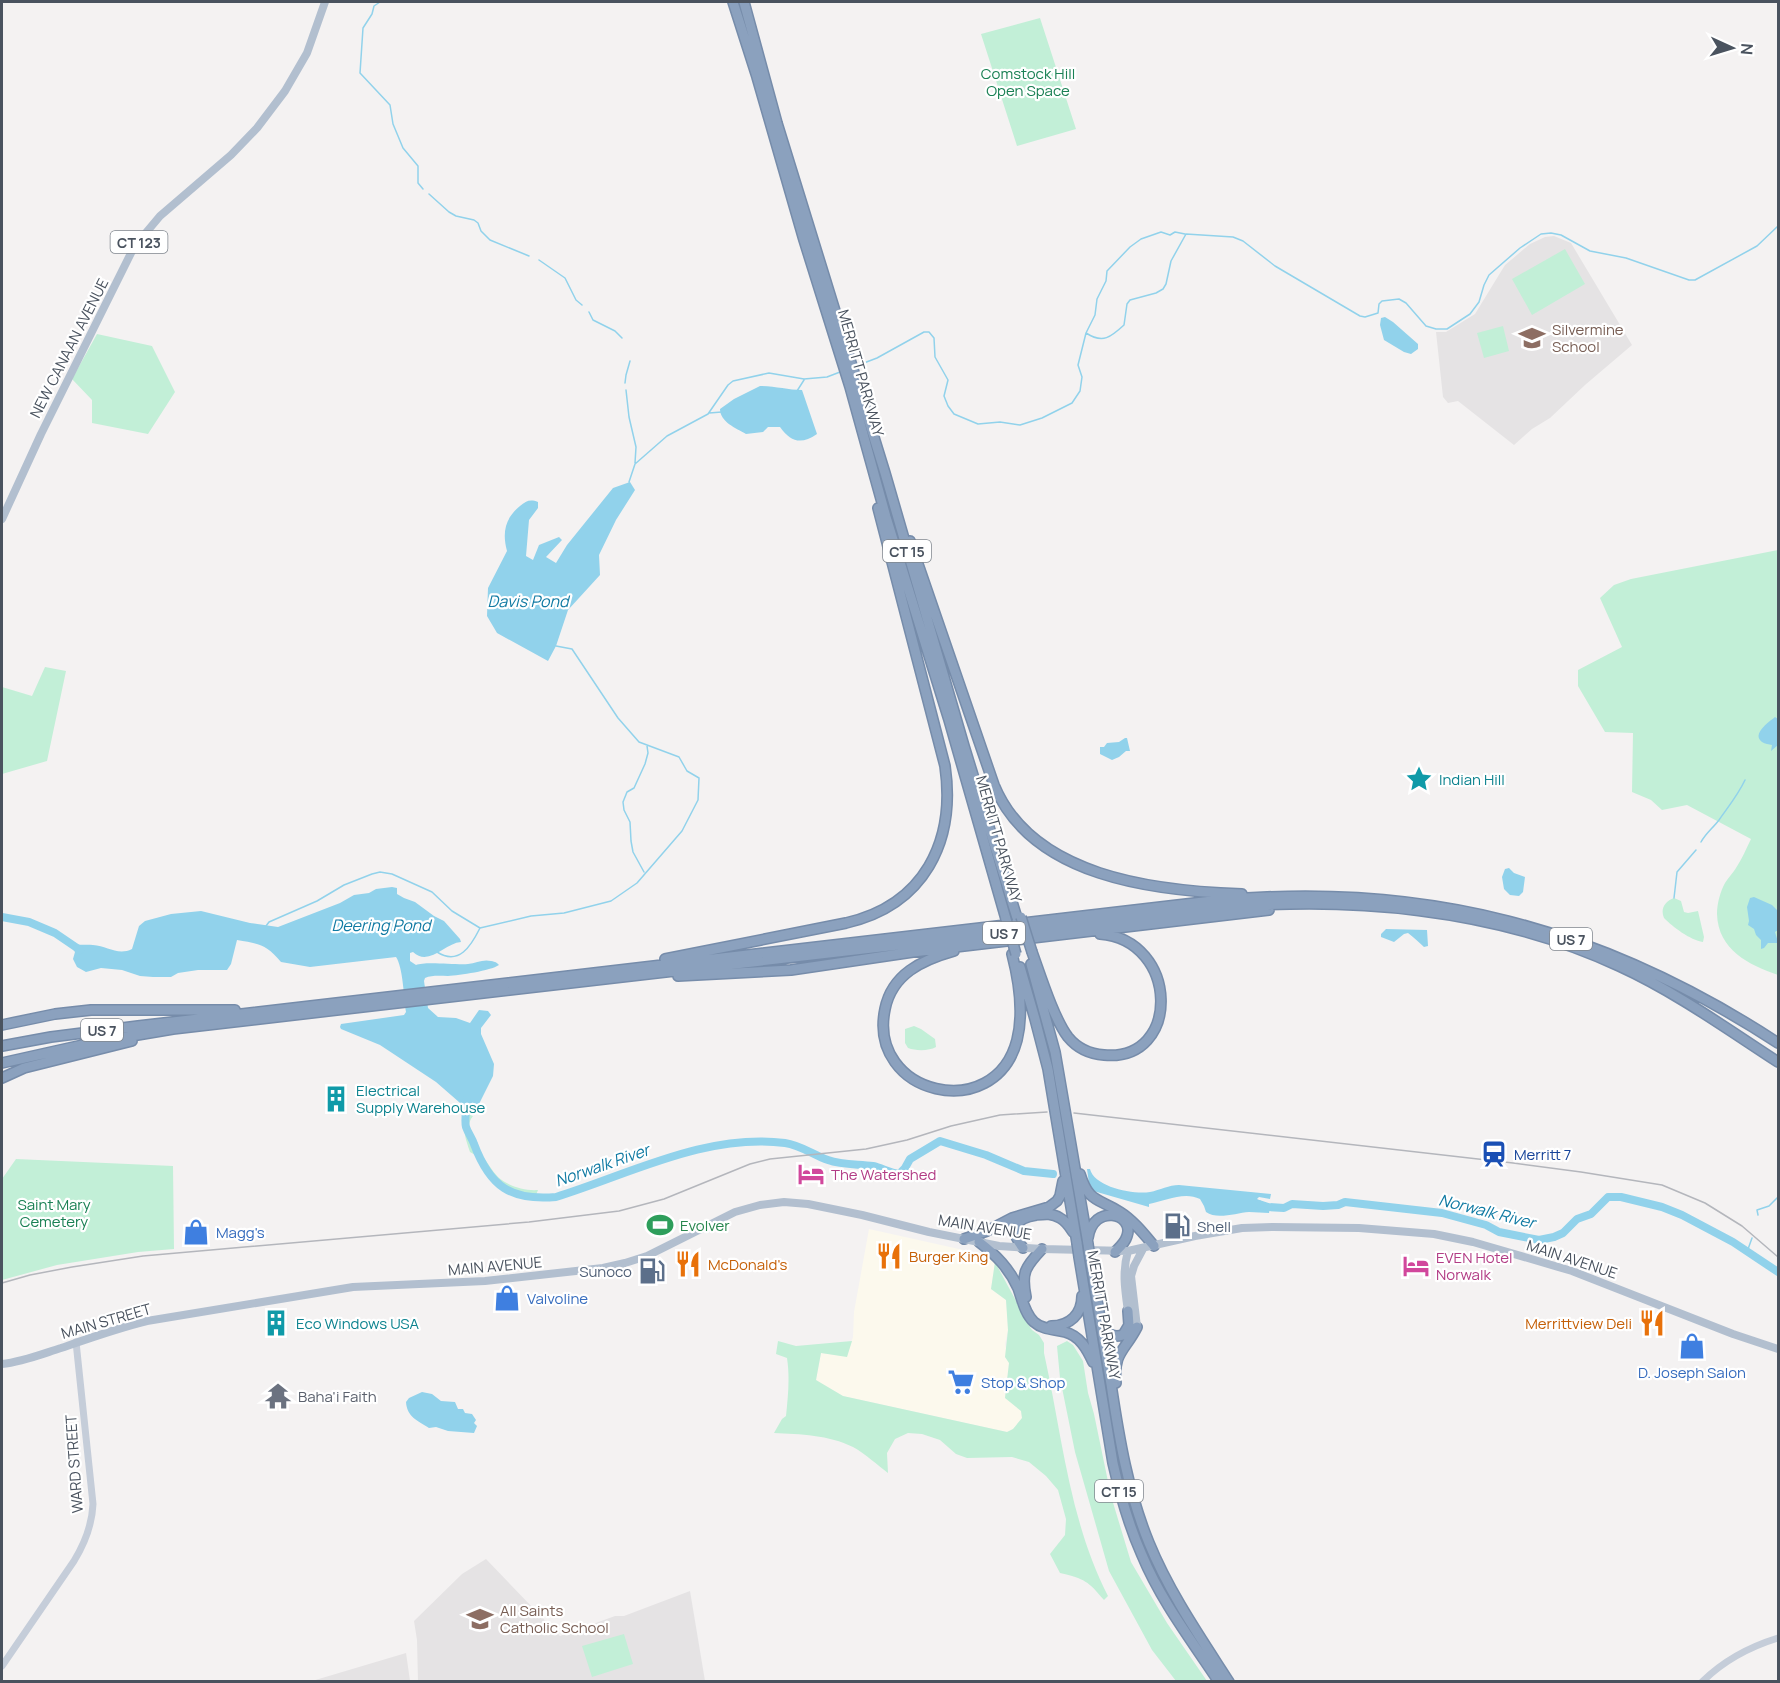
<svg xmlns="http://www.w3.org/2000/svg" width="1780" height="1683" font-family="Manrope,sans-serif">
	<style>
		.commercial { fill: #fcf9ed }
		.education { fill: #e5e3e4 }
		.green { fill: #c2efd7 }
		.water { fill: #91d2eb }
		.lines { fill: none; stroke-linecap: round; stroke-linejoin: round }
		.stream { stroke: #91d2eb; stroke-width: 1.5 }
		.river { stroke: #91d2eb; stroke-width: 8 }
		.motorway-casing { stroke: #768caa; stroke-width: 12 }
		.secondary { stroke: #c5cdd9; stroke-width: 7 }
		.primary { stroke: #b2bfcf; stroke-width: 8 }
		.motorway { stroke: #8ba1be; stroke-width: 9 }
		.rail { stroke: #b4b6bc; stroke-width: 1.5 }
		.motorway-bridge-casing { stroke: #768caa; stroke-width: 12; stroke-linecap: butt }
		.motorway-bridge { stroke: #8ba1be; stroke-width: 9 }
		.labels { text-anchor: middle; dominant-baseline: central; stroke-width: 4.5; stroke-linejoin: round; paint-order: stroke }
		.shield { fill: #fff; stroke: #80878f; stroke-width: 1.5 }
		.shield-label { font-size: 14px; font-weight: bold; fill: #4a535f }
		.park-label { font-size: 15px; fill: #1a8054; stroke: #fff }
		.education-label { font-size: 15px; fill: #785e54; stroke: #fff; text-anchor: start }
		.street-label { font-size: 15px; fill: #4a535f; stroke: #fff }
		.culture-label { font-size: 15px; fill: #0d838f; stroke: #fff; text-anchor: start }
		.transit-label { font-size: 15px; fill: #164399; stroke: #fff; text-anchor: start }
		.hotel-label { font-size: 15px; fill: #b23c85; stroke: #fff; text-anchor: start }
		.leisure-label { font-size: 15px; fill: #27864d; stroke: #fff; text-anchor: start }
		.service-label { font-size: 15px; fill: #4e5e75; stroke: #fff; text-anchor: start }
		.shop-label { font-size: 15px; fill: #366cbe; stroke: #fff; text-anchor: start }
		.food-label { font-size: 15px; fill: #c56008; stroke: #fff; text-anchor: start }
		.worship-label { font-size: 15px; fill: #5b616d; stroke: #fff; text-anchor: start }
		.water-label { font-size: 16px; font-style: italic; fill: #107aa3; stroke: #fff }
	</style>
	<rect width="100%" height="100%" fill="#f4f2f2"/>
	<path class="commercial" d="M869,1229l117,26 9,7 -4,27 15,11 1,12 1,18 -3,14 4,19 -4,34 16,14 1,7 -9,11 -6,3 -164,-36 -27,-15 5,-28 26,3 6,-19 1,-25z"/>
	<path class="education" d="M1554,236l17,7 61,102 -47,40 -35,33 -18,11 -18,16 -56,-44 -10,2 -5,-6 -7,-65h10l29,-18 30,-49 25,-21 15,-7z
		M486,1559l74,77 55,-20h9l66,-25 15,90h-287l-1,-41 -3,-19 48,-47z
		M406,1653l4,28h-98z"/>
	<path class="green" d="M1040,18l36,111 -59,17 -36,-112z
		M1565,249l20,35 -53,31 -20,-36z
		M1503,326l6,25 -25,7 -7,-25z
		M97,334l55,12 23,46 -27,42 -56,-11v-23l-20,-21z
		M1778,550v425c-29,-10 -60,-25 -61,-61 0,-10 3,-22 8,-31 3,-5 8,-10 11,-15 6,-9 10,-19 15,-29l-64,-34 -25,5 -11,-10 -19,-8 1,-59 -28,-1 -27,-46v-16l44,-23 -22,-49 14,-13 17,-6z
		M45,667l21,4 -19,90 -45,13v-87l30,9z
		M1674,898l7,3 3,11 4,1 10,-2 6,26 -1,5c-13,-2 -30,-15 -39,-24 -4,-9 1,-17 10,-20z
		M914,1026l7,3 14,10 1,8c-7,4 -20,4 -28,1l-3,-5v-14z
		M468,1114l5,2c-7,8 -5,22 0,31 3,4 8,6 10,10 5,6 9,14 15,20 10,9 26,14 40,13l-2,5c-14,1 -34,-6 -43,-18 -7,-9 -12,-20 -23,-25 -4,-12 -10,-27 -2,-38z
		M16,1159l157,7 1,83 -36,3 -81,13 -55,15v-101z
		M995,1262l20,37 9,19 8,12 7,5 5,8v10c18,81 25,167 64,243l-4,4c-16,-19 -19,-21 -44,-27l-10,-19 15,-19 1,-16 -8,-29 -12,-14 -17,-14 -17,-5 -45,1 -11,-4 -16,-14 -18,-6 -14,-1 -13,6 -8,14 1,20c-11,-8 -22,-19 -35,-26 -24,-12 -53,-13 -79,-14l8,-14 4,-3c2,-20 4,-38 1,-58l-11,-4 2,-13 18,5 56,-5 -5,16 -26,-4 -5,27 27,16 164,36 6,-3 9,-11 -1,-7 -16,-13 4,-35 -4,-6 3,-27 -2,-30 -15,-11z
		M1067,1341l6,4 10,16 5,32 6,21 17,82 20,66 36,61 40,58h-31l-24,-31 -43,-79 -34,-119 -15,-74 -3,-32z
		M624,1634l9,30 -41,13 -10,-31z"/>
	<path class="water" d="M1385,317l8,5 25,22v5l-7,5 -7,-2 -20,-12 -4,-15 1,-7z
		M760,386c15,0 28,4 42,4l15,44c-16,11 -26,8 -37,-7h-12l-5,5 -17,2c-10,-6 -26,-12 -26,-25l14,-10z
		M630,482l5,8 -19,30 -17,35 1,20 -32,35 -12,36 -8,15 -51,-28 -10,-17 1,-28 19,-37c-5,-18 -2,-33 13,-45 6,-5 10,-7 18,-4v6l-9,12 -3,36 7,4 6,-15 20,-8 3,3 -16,17 10,6 11,-18 46,-57z
		M1775,717l3,2v26l-7,6 1,-6c-3,-1 -7,-1 -10,-3 -11,-8 7,-20 13,-25z
		M1125,738h2l3,13h-4l-7,6 -7,3 -12,-6v-7h4l3,-4 12,-1z
		M1509,868l5,5 11,4 -2,15 -4,4 -9,-1 -6,-6 -2,-12 3,-8z
		M392,887l5,1v6l7,4 11,4 19,14 10,5 16,18 1,3c-16,1 -32,25 -48,10l-3,1v8l6,4c9,-4 39,0 52,-1 8,-1 15,-5 23,-3 5,1 5,1 8,4 -9,6 -39,10 -51,11 -8,0 -16,-1 -23,2l-1,3 4,27 10,9 18,1 14,5 9,-13 9,1 3,4 -10,13v6l13,30 -1,12 -14,28 -6,4 -6,1 -31,-27 -56,-37 -39,-16 -1,-2 1,-3 63,-9 2,-3c-2,-13 -3,-45 -10,-55l-86,10 -29,-5c-15,-18 -21,-18 -44,-22l-6,24 -4,6h-29l-20,3 -7,4h-18l-13,-1 -18,-6 -21,-2 -15,4 -9,-5 -4,-8 2,-7 -5,-7 3,-2c7,3 12,1 20,2 14,1 25,11 39,4l7,-23 6,-5 26,-7 30,-3 49,12 28,4 62,-24 14,-8 15,-2 7,-4z
		M1754,897l18,8 6,6v19l-3,2 3,10 -1,1h-9l-4,5 -3,1v-9l-5,-5 -2,-6 -6,-4 1,-4 -2,-14 3,-9z
		M1386,929l41,1 1,16 -4,1c-5,-5 -10,-9 -16,-14l-4,1 -10,8 -13,-5v-3z
		M1087,1169h3c4,18 44,26 60,23 10,-2 19,-7 29,-7l92,9 -1,5 -11,-2 -2,2 13,6 -1,8c-7,0 -13,-1 -20,-1 -13,1 -32,8 -43,0l-2,-6 -4,-7c-16,-8 -35,2 -51,5v3l-59,-17z
		M422,1392l10,2 9,7 14,1 3,7h5l2,4 7,1 4,6 -2,3 3,3 -3,7 -26,-2 -12,-4 -7,1c-12,-8 -22,-11 -23,-26l3,-4z"/>
	<g class="lines">
		<path class="stream" d="M380,2l-6,4 -2,8 -9,14 -3,45 30,32 3,19 10,24 15,18v17l5,6
			M1778,2v1
			M429,194l20,18 7,4 18,4 4,3 3,8 9,9 39,16
			M539,260l26,18 11,22 6,5
			M589,312l4,8 22,11 7,7
			M1086,333l9,-18 2,-16 9,-18 1,-10 23,-24 11,-8 20,-7 9,3 5,-3 10,2
			M856,366l21,-8 47,-26h5l5,6 1,19 13,23 -4,16 4,10 6,8 24,10 22,-2 20,3 22,-7 30,-15 8,-12 2,-14 -4,-12 8,-32c17,11 25,4 38,-8l3,-21 3,-4 26,-7 7,-4 3,-5 5,-23 15,-27 47,3 10,4 32,25 85,50 5,1 13,-4 1,-9 3,-3 17,-2 7,4 20,23 10,3h11l23,-15 9,-12 5,-17 5,-10 31,-27 21,-14 10,-1 10,2 29,16 36,7 63,22h6l62,-34 21,-20
			M625,383l1,-8 4,-14
			M626,390l3,27 7,30 -1,16
			M797,391l7,-11
			M709,413l13,-1
			M629,482l6,-18 32,-28 41,-22 20,-29 5,-4 36,-8 35,6 23,-2 13,-5
			M1701,842c5,-9 12,-14 18,-22 9,-13 19,-25 26,-40
			M644,872l-11,-20 -2,-11 -1,-19 -6,-12 -1,-8 4,-10 7,-4 11,-24 3,-11 -1,-7
			M1674,898l3,-26 19,-22
			M266,926l3,-4 48,-21 27,-16 28,-11 8,-2 12,2 40,18 20,19 28,17 51,-12 33,-3 47,-12 26,-18 45,-52 16,-31 1,-22 -12,-7 -8,-14 -40,-15 -21,-24 -46,-69 -16,-3
			M437,952c22,14 34,-6 43,-24
			M1758,1215l-1,-5 12,-4 9,-9
			M1747,1252l5,-14"/>
		<path class="river" d="M2,917l27,5 26,11 25,17
			M467,1099c0,8 -3,20 -1,28 2,6 6,11 8,17 16,43 37,57 82,53 74,-23 150,-64 229,-54 15,2 29,12 43,17 14,5 30,4 45,6 9,2 17,7 26,8l6,-6 5,-9 30,-18 46,14 38,16 29,3
			M1259,1204l9,3 16,1 8,-4 31,2 15,-1 7,-3 97,11 44,12 13,7 40,8 15,-3 9,-4 14,-14 14,-5 17,-17h13l41,10 20,8 51,27 45,30"/>
		<g class="motorway-casing">
			<path id="motorway" d="M733,2l24,75 47,163 46,147 36,130 63,203 57,199
				M744,2l33,121 108,350 79,273 53,172
				M910,541l84,244c38,92 160,106 248,109
				M954,951c-32,9 -62,23 -69,58 -18,86 110,116 132,31 7,-28 2,-59 -5,-86
				M1032,952c8,22 22,67 36,85 9,11 22,17 36,18 78,7 75,-115 -4,-121
				M665,959l181,-36c78,-18 110,-81 99,-157l-67,-258
				M1031,964l24,88 33,192
				M1020,967l15,52 13,50 29,174
				M678,976l113,-6 122,-18 356,-42
				M2,1025l53,-11 36,-4h144
				M2,1046l49,-9 87,-11 1074,-125c210,-21 390,27 566,142
				M2,1063l94,-21 77,-13 1037,-120c135,-14 285,-1 409,57 57,26 108,63 159,96
				M2,1078l22,-10 108,-27
				M1080,1174c9,29 18,24 40,38 13,8 24,22 34,34
				M1088,1238c5,-35 47,-25 39,-2 -2,7 -7,11 -12,16
				M964,1239l23,-8 25,-13 37,-11 8,-6 3,-5 3,-15
				M979,1242c17,13 30,26 39,46 4,11 7,26 16,34 9,8 20,7 31,10 15,4 22,17 28,30
				M1023,1248c-14,-18 -10,-29 13,-33 9,-1 16,-2 24,3 6,3 9,8 13,14
				M1079,1257l34,206c7,31 16,63 29,92 19,46 50,86 77,127
				M1090,1258c7,42 14,84 21,126 8,54 17,108 38,159 20,49 51,94 80,139
				M1026,1297c-5,-24 -1,-30 16,-48
				M1103,1325c4,9 10,13 20,10l6,-10 -1,-14
				M1051,1326c19,0 31,-12 31,-30
				M1116,1383c-3,-31 9,-32 21,-56"/>
		</g>
		<path class="secondary" d="M2,1666l72,-105c11,-18 18,-35 19,-57l-17,-162
			M1702,1682c22,-22 47,-35 76,-44"/>
		<path class="primary" d="M2,519l39,-85 93,-187 26,-31 71,-61 26,-27 28,-37 22,-38 18,-51
			M1128,1311c-3,-21 -6,-39 0,-60
			M1137,1327l-6,-51 3,-10 9,-17
			M2,1364c20,-2 40,-10 59,-16 29,-10 57,-20 86,-27l206,-34 132,-6 118,-13 22,-5 22,-7 88,-44 25,-7 24,-3 24,2 54,11 67,17 70,14 43,3 86,2 67,-15 47,-8 31,-1 86,1 75,6 39,8 99,29 161,63 45,15"/>
		<use href="#motorway" class="motorway"/>
		<path class="rail" d="M1074,1113l439,50 68,9 81,13 43,18 37,23 36,31
			M2,1283l28,-8 42,-8 71,-11 386,-34 90,-11 45,-12 86,-35 20,-5 96,-10 41,-9 44,-14 49,-11 47,-3"/>
		<g class="motorway-bridge-casing">
			<path id="motorway-bridge" d="M1021,917l11,35
				M1006,919l10,35
				M1077,1243l2,14
				M1088,1244l2,14"/>
		</g>
		<use href="#motorway-bridge" class="motorway-bridge"/>
	</g>
	<defs>
		<g id="school-bare" transform="scale(2.07)"><path d="M0-5L7-2L0 1L-7-2ZM-4 1L0 2.5L4 1V4Q0 6-4 4Z" fill="#8d6e63" stroke="#fff" stroke-width="2.5" paint-order="stroke"/></g>
		<g id="sight-bare" transform="scale(2.07)"><path d="M0-6L1.8-2.2L6-1.7L2.9 1.2L3.7 5.4L0 3.3L-3.7 5.4L-2.9 1.2L-6-1.7L-1.8-2.2Z" fill="#0f9aa8" stroke="#fff" stroke-width="2.5" paint-order="stroke"/></g>
		<g id="building-bare" transform="scale(2.07)"><path d="M-4-6H4V6H1V3H-1V6H-4ZM-2.5-4.3h1.7v1.8h-1.7ZM.8-4.3h1.7v1.8H.8ZM-2.5-1h1.7V.8h-1.7ZM.8-1h1.7V.8H.8Z" fill="#0f9aa8" stroke="#fff" stroke-width="2.5" paint-order="stroke"/></g>
		<g id="station-bare" transform="scale(2.07)"><path d="M-3-6H3Q5-6 5-4V2Q5 4 3 4L4.5 6H3L1.5 4h-3L-3 6H-4.5L-3 4Q-5 4-5 2V-4Q-5-6-3-6ZM-3.5-4v3h7v-3ZM-3.5 1v1.5H-2V1ZM2 1v1.5H3.5V1Z" fill="#1a4fb4" stroke="#fff" stroke-width="2.5" paint-order="stroke"/></g>
		<g id="hotel-bare" transform="scale(2.07)"><path d="M-6-4.5h1.5V1H6V5H4.5V3h-9V5H-6ZM-4 0a1.8 1.8 0 1 1 3.6 0ZM.5 0V-2.5h3Q6-2.5 6 0Z" fill="#d1479c" stroke="#fff" stroke-width="2.5" paint-order="stroke"/></g>
		<g id="stadium-bare" transform="scale(2.07)"><path d="M0-5a6.5 5 0 1 0 0 10a6.5 5 0 1 0 0-10ZM-3.5-1.8h7v3.6h-7Z" fill="#2e9e5b" stroke="#fff" stroke-width="2.5" paint-order="stroke"/></g>
		<g id="fuel-bare" transform="scale(2.07)"><path d="M-5.5-6h7V0h2V4h1.3V-2.5L3-4.5l.8-.8L6-3V5H2.5V1h-1V6h-7ZM-4.2-4.7v3.2H.2V-4.7Z" fill="#5c6f8a" stroke="#fff" stroke-width="2.5" paint-order="stroke"/></g>
		<g id="shop-bare" transform="scale(2.07)"><path d="M-5-2.5h2.3a2.7 3.5 0 0 1 5.4 0H5L5.5 6h-11ZM-1.5-2.5h3a1.5 2.3 0 0 0-3 0Z" fill="#3f7fe0" stroke="#fff" stroke-width="2.5" paint-order="stroke"/></g>
		<g id="restaurant-bare" transform="scale(2.07)"><path d="M-5-6h1v4h1v-4h1v4h1v-4h1v5L-1.5 .5V6h-2V.5L-5-1ZM5-6V6H3V1.5H1.5Q1.5-4 5-6Z" fill="#e8710a" stroke="#fff" stroke-width="2.5" paint-order="stroke"/></g>
		<g id="supermarket-bare" transform="scale(2.07)"><path d="M-6-5.5h2.5l.6 2H6L4.5 2H-2.5L-4.4-4H-6ZM-1.5 3.2a1.3 1.3 0 1 0 .1 0ZM3 3.2a1.3 1.3 0 1 0 .1 0Z" fill="#3f7fe0" stroke="#fff" stroke-width="2.5" paint-order="stroke"/></g>
		<g id="temple-bare" transform="scale(2.07)"><path d="M0-6L5-2H3V0L6.5 2.5H4V6H1.5V3h-3V6H-4V2.5H-6.5L-3 0V-2H-5Z" fill="#6b7280" stroke="#fff" stroke-width="2.5" paint-order="stroke"/></g>
	</defs>
	<g fill-rule="evenodd">
		<use href="#school-bare" x="1532" y="338"/>
		<use href="#sight-bare" x="1419" y="779"/>
		<use href="#building-bare" x="336" y="1099"/>
		<use href="#station-bare" x="1494" y="1154"/>
		<use href="#hotel-bare" x="811" y="1174"/>
		<use href="#stadium-bare" x="660" y="1225"/>
		<use href="#fuel-bare" x="1177" y="1226"/>
		<use href="#shop-bare" x="196" y="1232"/>
		<use href="#restaurant-bare" x="889" y="1256"/>
		<use href="#restaurant-bare" x="688" y="1264"/>
		<use href="#hotel-bare" x="1416" y="1266"/>
		<use href="#fuel-bare" x="652" y="1271"/>
		<use href="#shop-bare" x="507" y="1298"/>
		<use href="#building-bare" x="276" y="1323"/>
		<use href="#restaurant-bare" x="1652" y="1323"/>
		<use href="#shop-bare" x="1692" y="1346"/>
		<use href="#supermarket-bare" x="961" y="1382"/>
		<use href="#temple-bare" x="278" y="1396"/>
		<use href="#school-bare" x="480" y="1619"/>
	</g>
	<g class="labels">
		<g class="shield">
			<rect x="110.5" y="231" width="57" height="22" rx="4.5"/>
			<rect x="883" y="540" width="48" height="22" rx="4.5"/>
			<rect x="983" y="922" width="42" height="22" rx="4.5"/>
			<rect x="1550" y="928" width="42" height="22" rx="4.5"/>
			<rect x="81" y="1019" width="42" height="22" rx="4.5"/>
			<rect x="1095" y="1480" width="48" height="22" rx="4.5"/>
		</g>
		<g class="shield-label">
			<text x="139" y="242">CT 123</text>
			<text x="907" y="551">CT 15</text>
			<text x="1004" y="933">US 7</text>
			<text x="1571" y="939">US 7</text>
			<text x="102" y="1030">US 7</text>
			<text x="1119" y="1491">CT 15</text>
		</g>
		<g class="park-label">
			<text x="1028" y="73">Comstock Hill<tspan x="1028" dy="17">Open Space</tspan></text>
			<text x="54" y="1204">Saint Mary<tspan x="54" dy="17">Cemetery</tspan></text>
		</g>
		<g class="education-label">
			<text x="1552" y="329">Silvermine<tspan x="1552" dy="17">School</tspan></text>
			<text x="500" y="1610">All Saints<tspan x="500" dy="17">Catholic School</tspan></text>
		</g>
		<g class="street-label">
			<text transform="translate(69 348) rotate(-63)">NEW CANAAN AVENUE</text>
			<text transform="translate(861 373) rotate(74)">MERRITT PARKWAY</text>
			<text transform="translate(999 839) rotate(74)">MERRITT PARKWAY</text>
			<text transform="translate(985 1227) rotate(9)">MAIN AVENUE</text>
			<text transform="translate(1572 1259) rotate(18)">MAIN AVENUE</text>
			<text transform="translate(495 1266) rotate(-5)">MAIN AVENUE</text>
			<text transform="translate(1104 1315) rotate(80)">MERRITT PARKWAY</text>
			<text transform="translate(106 1321) rotate(-16)">MAIN STREET</text>
			<text transform="translate(74 1464) rotate(-94)">WARD STREET</text>
		</g>
		<g class="culture-label">
			<text x="1439" y="779">Indian Hill</text>
			<text x="356" y="1090">Electrical<tspan x="356" dy="17">Supply Warehouse</tspan></text>
			<text x="296" y="1323">Eco Windows USA</text>
		</g>
		<g class="transit-label">
			<text x="1514" y="1154">Merritt 7</text>
		</g>
		<g class="hotel-label">
			<text x="831" y="1174">The Watershed</text>
			<text x="1436" y="1257">EVEN Hotel<tspan x="1436" dy="17">Norwalk</tspan></text>
		</g>
		<g class="leisure-label">
			<text x="680" y="1225">Evolver</text>
		</g>
		<g class="service-label">
			<text x="1197" y="1226">Shell</text>
			<text x="632" y="1271" text-anchor="end">Sunoco</text>
		</g>
		<g class="shop-label">
			<text x="216" y="1232">Magg's</text>
			<text x="527" y="1298">Valvoline</text>
			<text x="1692" y="1372" text-anchor="middle">D. Joseph Salon</text>
			<text x="981" y="1382">Stop &amp; Shop</text>
		</g>
		<g class="food-label">
			<text x="909" y="1256">Burger King</text>
			<text x="708" y="1264">McDonald's</text>
			<text x="1632" y="1323" text-anchor="end">Merrittview Deli</text>
		</g>
		<g class="worship-label">
			<text x="298" y="1396">Baha'i Faith</text>
		</g>
		<g class="water-label">
			<text x="528" y="601">Davis Pond</text>
			<text x="381" y="925">Deering Pond</text>
			<text transform="translate(602 1165) rotate(-19)">Norwalk River</text>
			<text transform="translate(1487 1211) rotate(14)">Norwalk River</text>
		</g>
	</g>
	<rect width="1780" height="1683" fill="none" stroke="#4a535f" stroke-width="6"/>
	<g transform="translate(1732 48) rotate(94)" stroke="#ffffff" stroke-width="4.5" paint-order="stroke">
	<path d="M0-4.5L10 22L0 15L-10 22Z" fill="#4a535f"/>
	<text y="-9" font-size="16" font-weight="bold" text-anchor="middle" fill="#4a535f">N</text>
	</g>
</svg>
